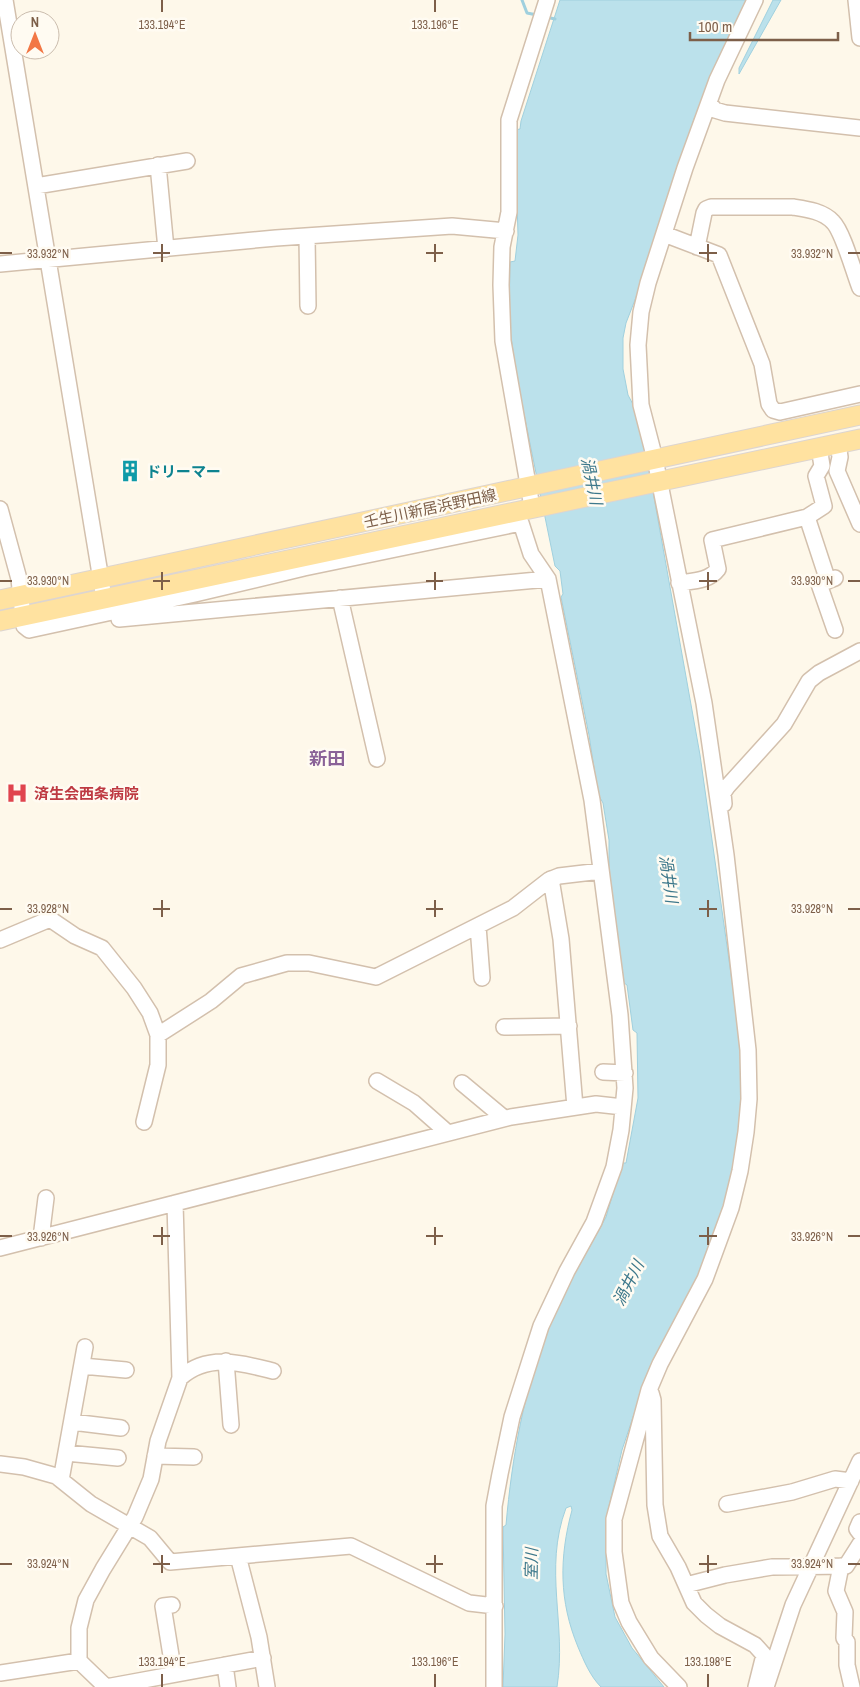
<svg xmlns="http://www.w3.org/2000/svg" width="860" height="1687" font-family="'Archivo Narrow','Noto Sans JP',sans-serif">
	<style>
		.water { fill: #bbe1eb; stroke: #a0d0de }
		.lines { fill: none; stroke-linecap: round; stroke-linejoin: round }
		.stream { stroke: #a0d0de; stroke-width: 3 }
		.minor-casing { stroke: #d3c0ad; stroke-width: 18 }
		.major-casing { stroke: #ddd5d0; stroke-width: 21 }
		.minor { stroke: #fff; stroke-width: 15 }
		.major { stroke: #ffe2a0; stroke-width: 19 }
		.ticks { fill: none; stroke: #7d5f49; stroke-width: 2 }
		.labels { text-anchor: middle; dominant-baseline: central; stroke-width: 5; stroke-linejoin: round; paint-order: stroke }
		.culture-label { font-size: 15px; font-weight: bold; fill: #0d838f; stroke: #fffbf2; text-anchor: start }
		.street-label { font-size: 15px; fill: #7d5f49; stroke: #fffbf2 }
		.health-label { font-size: 15px; font-weight: bold; fill: #be3a42; stroke: #fffbf2; text-anchor: start }
		.water-label { font-size: 16px; font-style: italic; fill: #3d788b; stroke: #fffbf2 }
		.quarter-label { font-size: 18px; font-weight: bold; fill: #8a6298; stroke: #fffbf2 }
		.ticks-label { font-size: 12px; text-anchor: middle; fill: #7d5f49; stroke: #fffbf2; stroke-width: 5; stroke-linejoin: round; paint-order: stroke }
	</style>
	<rect width="100%" height="100%" fill="#fef8ea"/>
	<path class="water" d="M560,0h192l-58,119 -54,168 -14,36 -3,15v31l5,26 8,15 9,37 55,308 43,304 -2,57 -10,63 -12,45 -21,53 -49,92 -27,81 -16,69v55l9,43 17,31 32,39h-63c-11,-11 -17,-26 -23,-40 -19,-46 -19,-89 -6,-137l-1,-4 -5,2c-23,62 1,116 -9,179h-54l2,-53 -2,-107 3,-2c6,-68 18,-137 44,-200 15,-38 37,-72 56,-108l16,-54h4l12,-65 -1,-65 -4,-3 -6,-45 -3,-2 -15,-110v-33l-6,-37 -5,-9 -9,-59 -28,-138 2,-3 -3,-23 -5,-5 -39,-191 -7,-54 1,-59 5,-1 3,-26 -3,-105 5,-1 1,-8z
		M773,0h8l-42,74v-6z"/>
	<g class="lines">
		<path class="stream" d="M522,0l5,13 10,2
			M546,17l9,2"/>
		<g class="minor-casing">
			<path id="minor" d="M5,0l99,598
				M856,0l4,38
				M710,104l5,6 10,3 135,15
				M158,165l8,84
				M36,186l151,-25
				M664,234l55,21 43,109 7,40 4,6 7,2 80,-18
				M307,236l1,70
				M697,247l7,-34 2,-4 5,-2h82c13,2 30,4 40,15 10,10 21,51 27,66
				M0,264l276,-26 176,-12 54,5
				M838,443l2,14 -3,14 23,53
				M532,507l-29,-166 -2,-56 1,-38 7,-35v-92l38,-120
				M0,509l19,70 5,47 5,4 166,-36 109,-26 217,-45 10,31 17,25 44,221 28,215 5,73 -4,42 -7,37 -20,55 -27,49 -26,55 -29,91 -12,57 -6,32v181
				M807,517l21,64
				M679,583c14,-2 30,-2 39,-14l-6,-29 95,-23 17,-11 -8,-30 6,-10 -3,-19
				M340,598l37,161
				M119,619l429,-40
				M835,630l-16,-46 16,-6
				M724,804l-1,-11 4,-6 57,-63 25,-43 10,-8 41,-22
				M551,879l10,60 14,168
				M478,926l4,52
				M0,940l50,-21 25,17 27,12 32,40 16,25 8,22v30l-14,57
				M504,1027l65,-1
				M158,1035l53,-34 30,-25 46,-13h22l67,14 137,-69 36,-28 10,-4 42,-5
				M603,1072l22,1
				M377,1081l37,22 34,30
				M462,1083l42,35
				M41,1238l5,-40
				M0,1248l511,-131 85,-13 27,3
				M226,1361l5,64
				M82,1366l44,4
				M180,1378c28,-25 61,-15 93,-7
				M651,1393l2,7 2,105 5,31 18,31 16,36 12,12 14,11 35,19 9,10 -8,32
				M72,1422l49,6
				M66,1453l52,5
				M155,1456l39,1
				M0,1464l24,3 32,9 35,28 59,34 20,24 181,-16 118,57 26,3
				M61,1480l24,-133
				M727,1504l65,-12 43,-13 16,2
				M860,1522l-3,7 3,4
				M238,1556l21,81 8,50
				M841,1566l-5,25 9,21 -1,26 3,4v23l5,22
				M686,1585l39,-10 47,-8 74,-1 14,-22
				M172,1605l-9,1 11,68
				M225,1665l3,22
				M0,1673l79,-12
				M106,1687l-27,-26v-33l7,-28 17,-31 32,-52 16,-38 7,-38 22,-63 -5,-175
				M106,1687l157,-29
				M679,1687l-28,-29 -22,-36 -8,-19 -7,-51v-33l35,-129 11,-26 45,-85 26,-71 9,-37 6,-39 3,-33 -1,-49 -22,-195 -22,-152 -49,-244 -14,-54 -3,-60 3,-33 7,-29 37,-115 32,-88 38,-80
				M766,1687l27,-82 67,-144"/>
		</g>
		<g class="major-casing">
			<path id="major" d="M0,600l860,-185
				M0,621l860,-182"/>
		</g>
		<use href="#minor" class="minor"/>
		<use href="#major" class="major"/>
	</g>
	<path class="ticks" d="M162,0v12M435,0v12M162,244v18M435,244v18M708,244v18M0,253h12M153,253h17M426,253h17M699,253h18M848,253h12M162,572v18M435,572v18M708,572v18M0,581h12M153,581h17M426,581h17M699,581h18M848,581h12M162,900v17M435,900v17M708,900v17M0,909h12M153,909h17M426,909h17M699,909h18M848,909h12M162,1227v18M435,1227v18M708,1227v18M0,1236h12M153,1236h17M426,1236h17M699,1236h18M848,1236h12M162,1555v18M435,1555v18M708,1555v18M0,1564h12M153,1564h17M426,1564h17M699,1564h18M848,1564h12M162,1674v13M435,1674v13M708,1674v13"/>
	<defs>
		<g id="building-bare" transform="scale(1.725)"><path d="M-4-6H4V6H1V3H-1V6H-4ZM-2.5-4.3h1.7v1.8h-1.7ZM.8-4.3h1.7v1.8H.8ZM-2.5-1h1.7V.8h-1.7ZM.8-1h1.7V.8H.8Z" fill="#0f9aa8" stroke="#fffbf2" stroke-width="2.5" paint-order="stroke"/></g>
		<g id="hospital-bare" transform="scale(1.725)"><path d="M-5-5h3v3.5h4V-5h3V5h-3V1.5h-4V5h-3Z" fill="#e0444e" stroke="#fffbf2" stroke-width="2.5" paint-order="stroke"/></g>
	</defs>
	<g fill-rule="evenodd">
		<use href="#building-bare" x="130" y="471"/>
		<use href="#hospital-bare" x="17" y="793"/>
	</g>
	<g class="labels">
		<g class="culture-label">
			<text x="146" y="471">ドリーマー</text>
		</g>
		<g class="street-label">
			<text transform="translate(430 508) rotate(-12)">壬生川新居浜野田線</text>
		</g>
		<g class="health-label">
			<text x="34" y="793">済生会西条病院</text>
		</g>
		<g class="water-label">
			<text transform="translate(592 481) rotate(78)">渦井川</text>
			<text transform="translate(669 879) rotate(82)">渦井川</text>
			<text transform="translate(628 1283) rotate(-63)">渦井川</text>
			<text transform="translate(531 1564) rotate(-89)">室川</text>
		</g>
		<g class="quarter-label">
			<text x="327" y="758">新田</text>
		</g>
	</g>
	<g class="ticks-label">
		<text x="162" y="29">133.194°E</text>
		<text x="435" y="29">133.196°E</text>
		<text x="48" y="258">33.932°N</text>
		<text x="812" y="258">33.932°N</text>
		<text x="48" y="585">33.930°N</text>
		<text x="812" y="585">33.930°N</text>
		<text x="48" y="913">33.928°N</text>
		<text x="812" y="913">33.928°N</text>
		<text x="48" y="1241">33.926°N</text>
		<text x="812" y="1241">33.926°N</text>
		<text x="48" y="1568">33.924°N</text>
		<text x="812" y="1568">33.924°N</text>
		<text x="162" y="1666">133.194°E</text>
		<text x="435" y="1666">133.196°E</text>
		<text x="708" y="1666">133.198°E</text>
	</g>
	<g transform="translate(35 35)"><circle r="24" fill="#fffbf2" stroke="#cbbdae"/>
	<path d="M0-4L9 19L0 12L-9 19Z" fill="#f27745"/>
	<text y="-8" font-size="14" font-weight="bold" text-anchor="middle" fill="#7d5f49">N</text>
	</g>
	<path d="M690 32v8h148v-8" fill="none" stroke="#7d5f49" stroke-width="2.5"/>
	<text x="698" y="32" font-size="15" fill="#7d5f49" stroke="#fffbf2" stroke-width="4" paint-order="stroke">100 m</text>
</svg>
